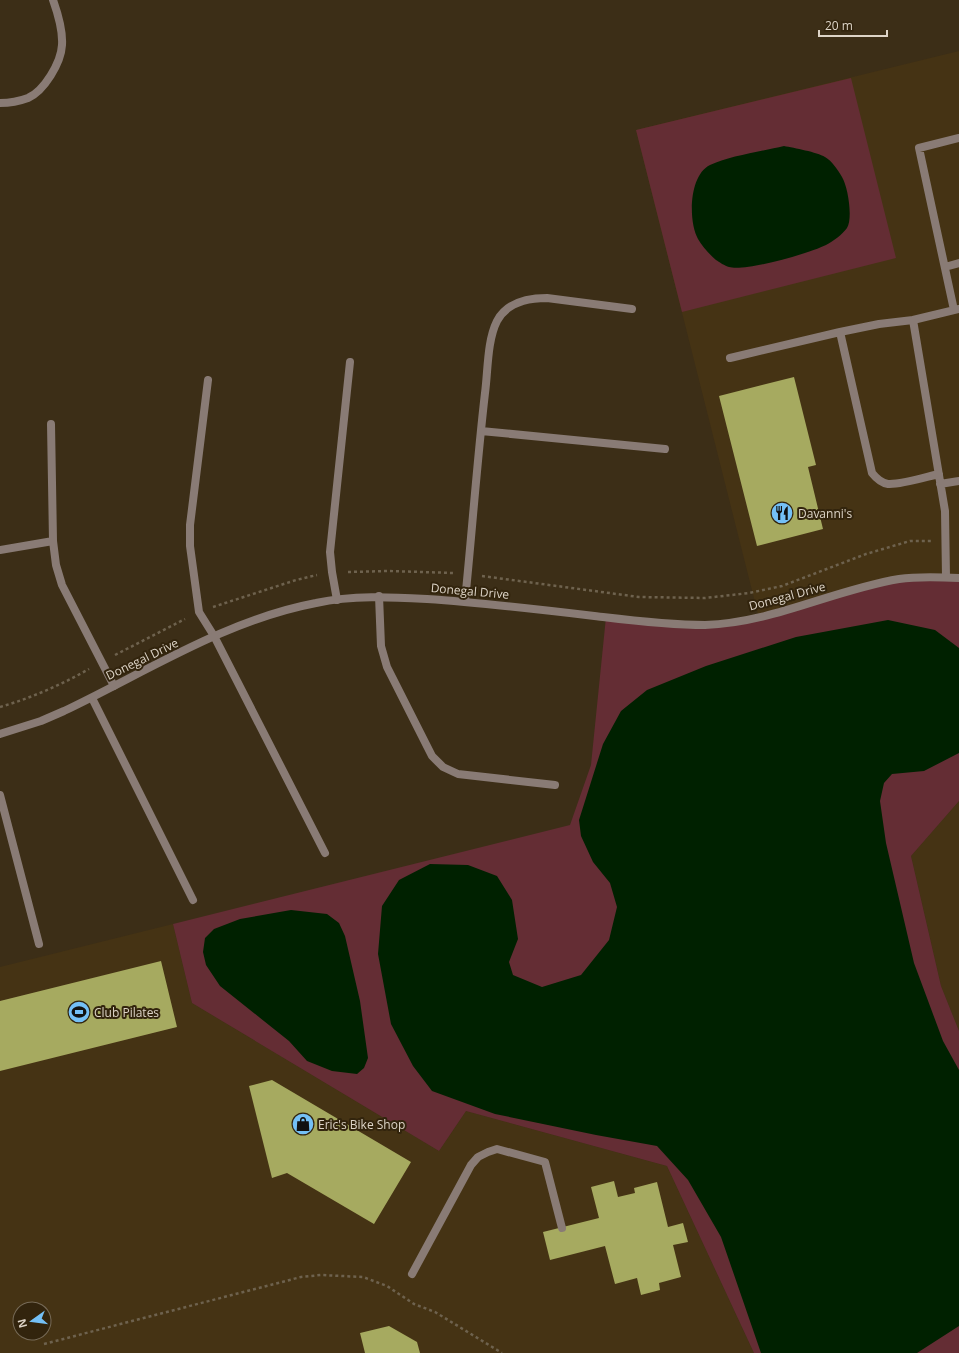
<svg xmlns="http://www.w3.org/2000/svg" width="959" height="1353" font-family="'Open Sans',sans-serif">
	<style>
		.built { fill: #453314; fill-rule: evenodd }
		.green { fill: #642d34 }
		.water { fill: #002100 }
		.building { fill: #a6aa60 }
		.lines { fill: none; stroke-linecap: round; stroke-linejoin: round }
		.path { stroke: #6e624e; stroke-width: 2.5; stroke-dasharray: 3 3; stroke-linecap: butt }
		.service { stroke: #897b75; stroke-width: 8 }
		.minor { stroke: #897b75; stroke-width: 8 }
		.labels { text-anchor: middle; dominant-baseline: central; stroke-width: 4; stroke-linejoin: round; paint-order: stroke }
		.poi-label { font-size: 12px; fill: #ddd4c7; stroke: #32240d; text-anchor: start }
		.street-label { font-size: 12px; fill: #ddd4c7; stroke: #32240d }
	</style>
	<rect width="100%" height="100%" fill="#3c2e17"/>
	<path class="built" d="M959,51v527l-200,40 -123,-488z
		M959,801v230l-18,-45 -30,-130z
		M173,924l19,79 247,148 27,-40 201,55 87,187h-754v-386zM20,1309h24v24h-24z"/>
	<path class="green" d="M851,78l45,180 -214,54 -46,-182z
		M959,578v223l-48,55 30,130 18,45v322h-205l-87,-187 -201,-55 -27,40 -247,-148 -19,-79 397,-99 21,-60 15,-148 100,8 53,-7 140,-39z"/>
	<path class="water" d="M784,146c10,2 33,6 41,11 7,4 13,13 17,20 6,10 11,41 5,51 -5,7 -14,13 -21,17 -16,8 -81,27 -97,22 -4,-1 -10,-5 -13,-7 -6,-5 -14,-14 -18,-21 -10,-18 -9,-64 12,-74 19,-9 53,-14 74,-19z
		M888,620l47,10 24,18v105l-35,18 -32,3 -8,9 -4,18 6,42 28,120 29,78 16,29v256l-42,27h-156l-40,-116 -33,-57 -31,-34 -61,-11 -101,-21 -63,-23 -19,-25 -22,-42 -13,-70 4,-48 17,-26 31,-16 38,1 29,11 15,24 6,39 -9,23 4,13 29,12 39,-12 28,-35 8,-33 -7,-24 -17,-21 -12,-26 -2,-16 24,-76 18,-33 26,-21 59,-24 90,-29z
		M291,910l36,4 12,9 6,13 15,65 8,57 -4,10 -7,6 -25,-3 -25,-10 -18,-20 -69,-55 -14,-21 -3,-13 2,-14 9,-9 26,-10z"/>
	<path class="building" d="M794,377l22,88 -8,2 15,62 -66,17 -38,-150z
		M161,961l16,66 -177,44v-70z
		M272,1080l139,82 -37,62 -87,-51 -15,5 -23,-92z
		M614,1181l4,16 17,-4 -1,-5 23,-6 11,45 15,-4 5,19 -15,3 8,32 -22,6 1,7 -19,5 -4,-17 -22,6 -10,-38 -55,14 -7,-28 56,-14 -8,-31z
		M389,1326l28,16 3,11h-55l-5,-20z"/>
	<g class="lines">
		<path class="path" d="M348,572l41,-1 64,2
			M482,576l157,21 66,1 44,-5 33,-7 84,-32 44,-13h21
			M213,607l83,-27 21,-5
			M115,655l70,-36
			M0,707c31,-9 61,-22 89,-38
			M44,1344l257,-67 20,-2 42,2 24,9 27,18 21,8 67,41"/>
		<path class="service" d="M945,267l14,-4
			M954,310l-35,-162 40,-10
			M913,320l-34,4 -39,8 32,141c4,5 9,10 16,11 12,1 38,-7 51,-10
			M730,358l110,-26
			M208,380l-18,145v21l9,66 15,24 111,217
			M51,424l2,117 3,24 6,20 52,101
			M481,431l184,18
			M940,484l19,-3
			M0,550l53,-9
			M946,577l-1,-66 -32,-191 46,-11
			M379,596l2,50 6,21 45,89 11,11 15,7 97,11
			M337,600l-5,-28 -2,-20 20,-190
			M465,601c7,-69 12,-139 20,-208 3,-22 2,-52 12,-72 10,-19 31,-23 50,-23l85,11
			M92,698l101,202
			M0,795l39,149
			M412,1274l59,-109 7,-8 10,-5 9,-3 48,13 17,66"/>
		<path class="minor" d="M0,103c8,0 20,-2 28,-5 16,-7 33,-35 34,-53 1,-15 -4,-31 -9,-45
			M0,734l41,-13 23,-10c82,-39 162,-91 252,-108 37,-8 74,-6 111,-4 59,4 117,11 176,18 33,4 67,8 102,8 67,-2 128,-35 194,-46 20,-3 40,-2 60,-1"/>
	</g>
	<defs>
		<g id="restaurant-disc" transform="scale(1.15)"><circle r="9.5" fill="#74c0f6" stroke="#32240d"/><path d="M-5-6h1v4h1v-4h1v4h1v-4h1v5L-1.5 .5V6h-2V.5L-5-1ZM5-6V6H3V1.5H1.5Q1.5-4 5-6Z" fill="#111"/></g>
		<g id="stadium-disc" transform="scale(1.15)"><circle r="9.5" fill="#74c0f6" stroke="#32240d"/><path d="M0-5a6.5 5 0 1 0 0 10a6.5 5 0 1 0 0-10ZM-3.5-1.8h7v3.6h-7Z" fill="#111"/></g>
		<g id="shop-disc" transform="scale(1.15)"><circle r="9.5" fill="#74c0f6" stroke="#32240d"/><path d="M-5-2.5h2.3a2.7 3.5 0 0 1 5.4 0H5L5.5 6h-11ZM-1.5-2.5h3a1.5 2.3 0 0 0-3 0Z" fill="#111"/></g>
	</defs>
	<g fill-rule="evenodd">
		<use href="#restaurant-disc" x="782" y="513"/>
		<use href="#stadium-disc" x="79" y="1012"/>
		<use href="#shop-disc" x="303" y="1124"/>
	</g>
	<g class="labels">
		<g class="poi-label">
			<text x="798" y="513">Davanni's</text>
			<text x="94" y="1012">Club Pilates</text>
			<text x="318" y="1124">Eric's Bike Shop</text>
		</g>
		<g class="street-label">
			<text transform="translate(470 591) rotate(5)">Donegal Drive</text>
			<text transform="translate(787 596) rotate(-15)">Donegal Drive</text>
			<text transform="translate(142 659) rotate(-26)">Donegal Drive</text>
		</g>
	</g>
	<g transform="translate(32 1321) rotate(256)"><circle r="19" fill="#32240d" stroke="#766a57"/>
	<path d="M0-3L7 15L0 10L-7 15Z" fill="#74c0f6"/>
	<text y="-6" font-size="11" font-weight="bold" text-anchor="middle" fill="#ddd4c7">N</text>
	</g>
	<path d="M819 30v6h68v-6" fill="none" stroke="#ddd4c7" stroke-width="2"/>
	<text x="825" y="30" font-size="12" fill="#ddd4c7" stroke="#32240d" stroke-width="3" paint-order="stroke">20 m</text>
</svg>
